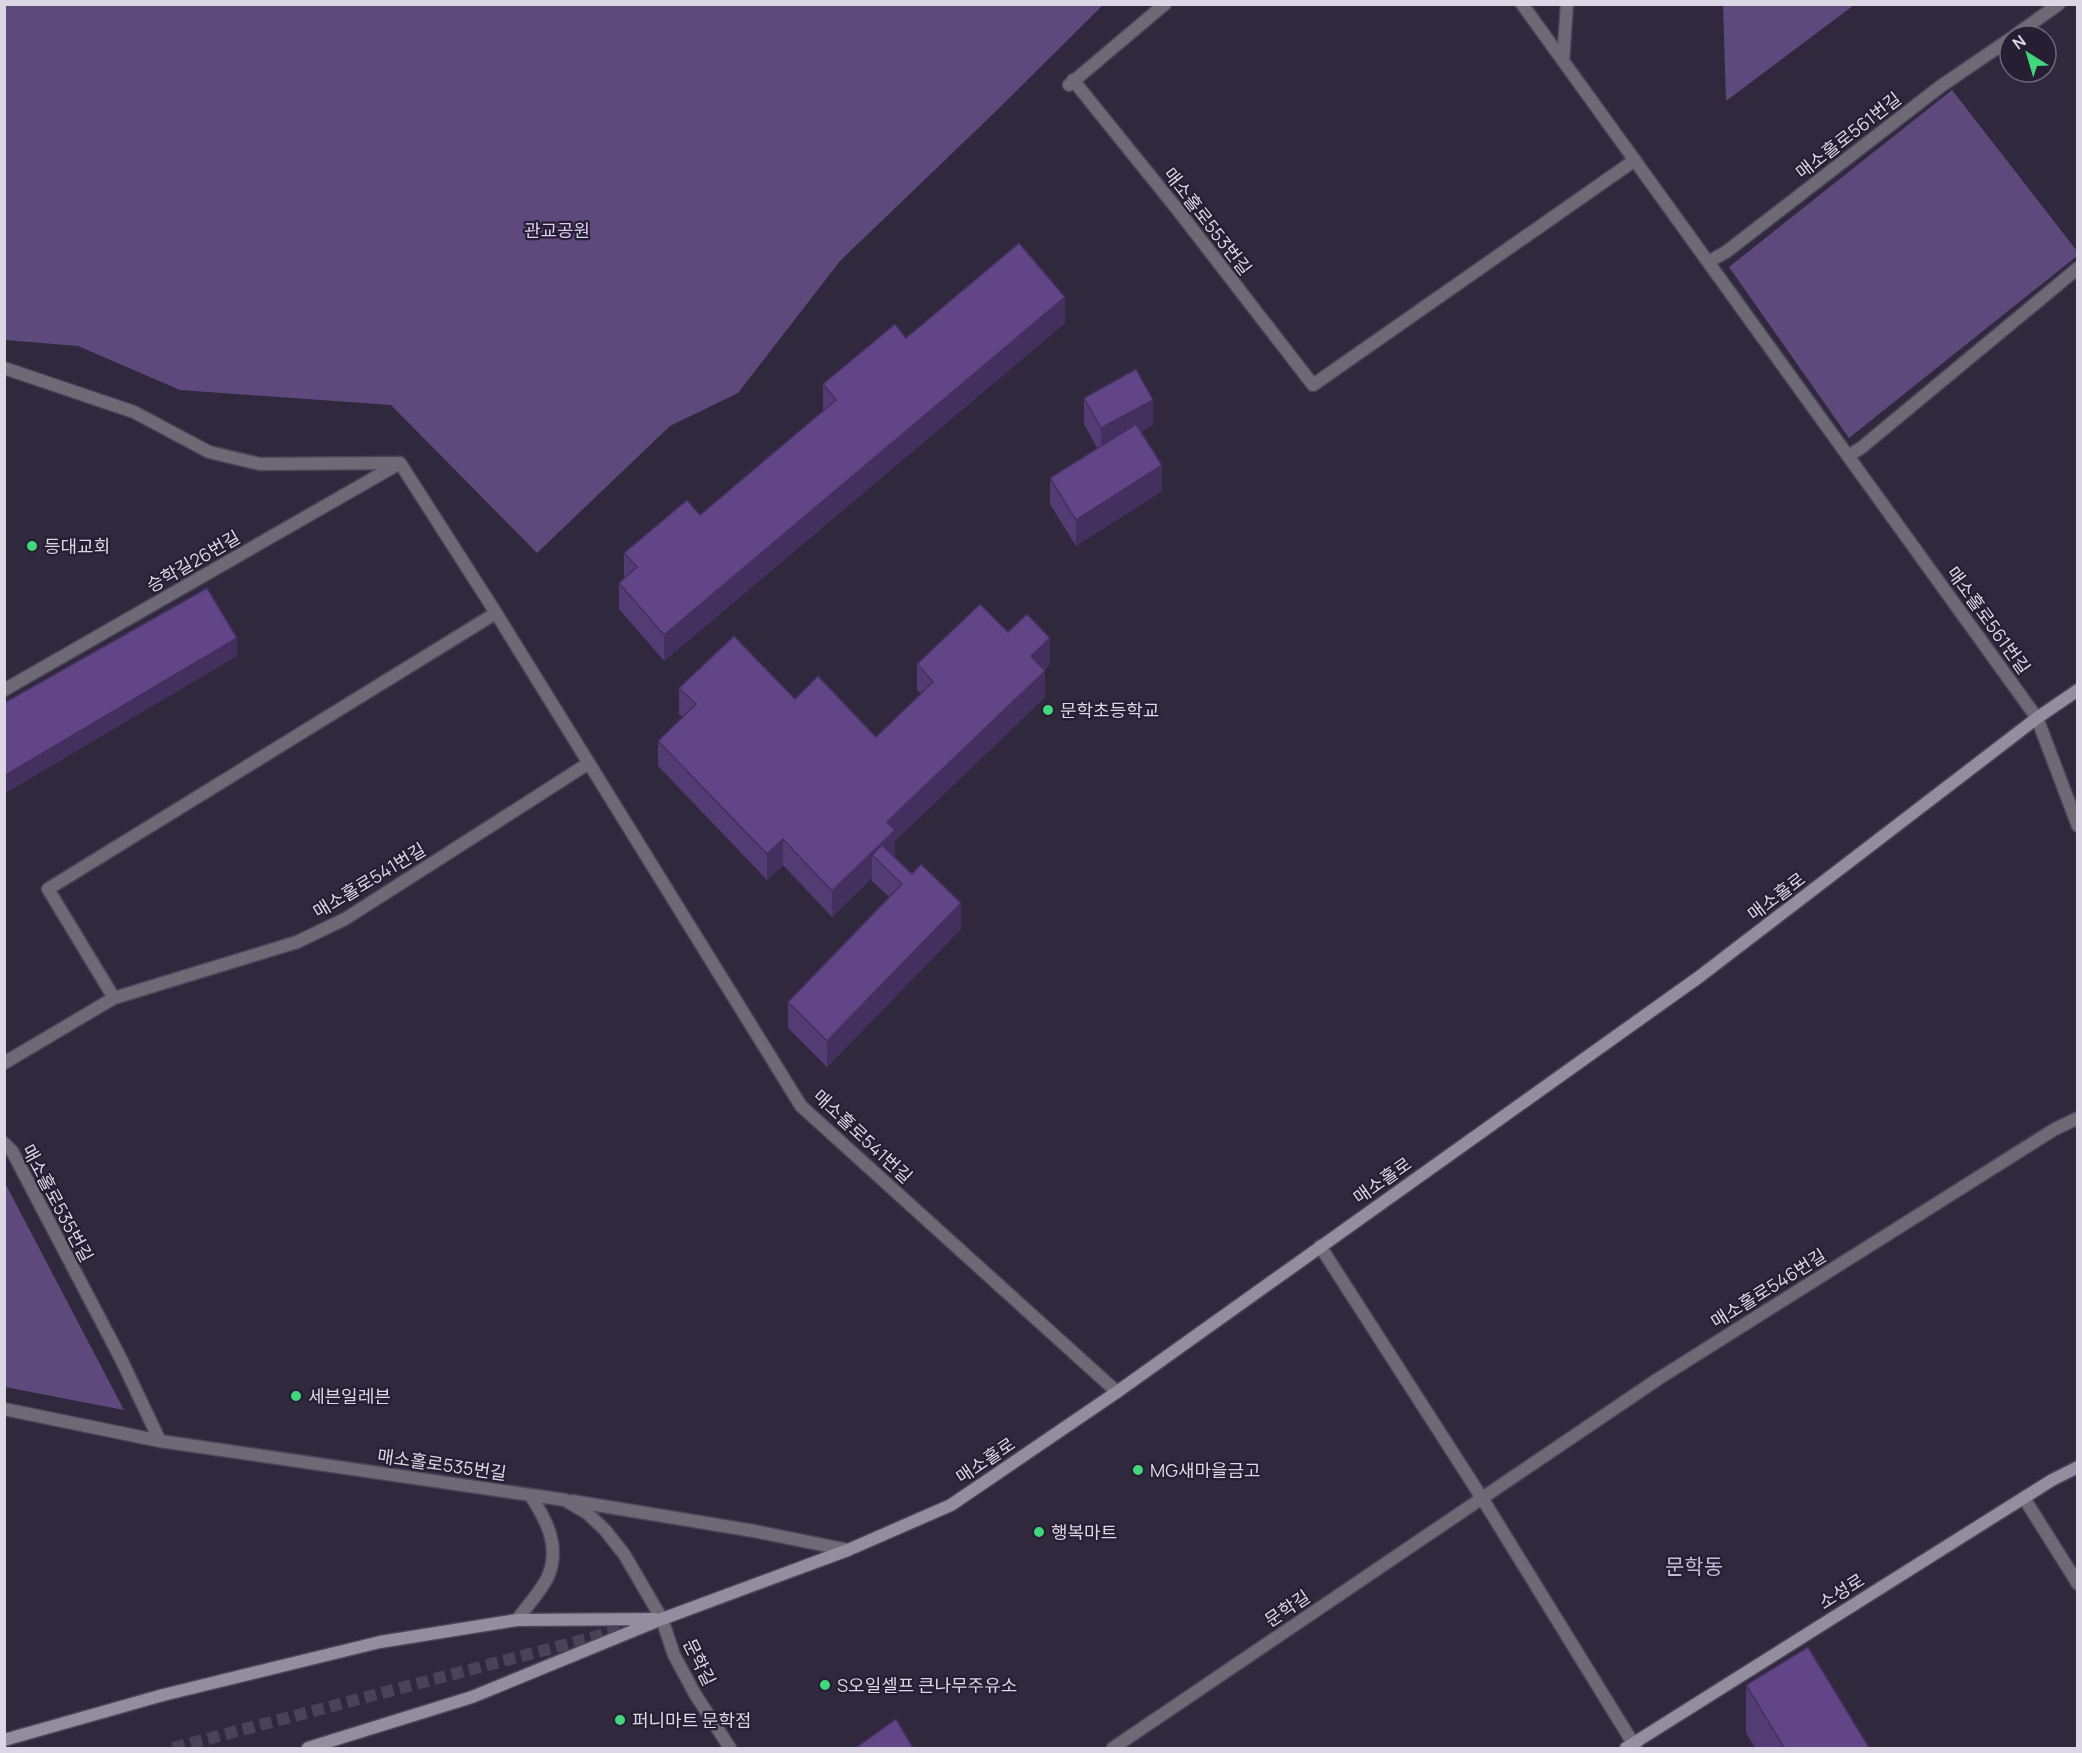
<svg xmlns="http://www.w3.org/2000/svg" width="2082" height="1753" font-family="Manrope,'Noto Sans KR',sans-serif">
	<style>
		.green { fill: #5d497b }
		.lines { fill: none; stroke-linecap: round; stroke-linejoin: round }
		.secondary-tunnel { stroke: #4a4256; stroke-width: 12; stroke-dasharray: 12 6; stroke-linecap: butt }
		.street-casing { stroke: #4c4458; stroke-width: 15 }
		.secondary-casing { stroke: #4c4458; stroke-width: 15 }
		.street { stroke: #6e6a75; stroke-width: 12 }
		.secondary { stroke: #938d9e; stroke-width: 12 }
		.wall { fill: #533b73 }
		.shaded-wall { fill: #44305e }
		.building { fill: #614586; stroke: #44305e; stroke-width: 1.5 }
		.poi-dot { fill: #43d77b; stroke: #261e32; stroke-width: 2 }
		.labels { text-anchor: middle; dominant-baseline: central; stroke-width: 4.5; stroke-linejoin: round; paint-order: stroke }
		.street-label { font-size: 18px; fill: #dcd7e5; stroke: #261e32 }
		.park-label { font-size: 18px; fill: #dbcdf4; stroke: #261e32 }
		.poi-label { font-size: 18px; fill: #dcd7e5; stroke: #261e32; text-anchor: start }
		.quarter-label { font-size: 21px; fill: #c5bcd6; stroke: #261e32 }
	</style>
	<rect width="100%" height="100%" fill="#30283d"/>
	<path class="green" d="M1723,4h131v1l-128,96z
		M4,5l1,-1 1098,1 -110,109 -153,147 -102,132 -68,33 -133,127 -146,-148 -211,-15 -102,-44 -73,-6z
		M1952,90l125,161v5l-228,182 -120,-171z
		M5,1183l119,227 -119,-23z"/>
	<g class="lines">
		<path class="secondary-tunnel" d="M173,1748l459,-121"/>
		<g class="street-casing">
			<path id="street" d="M1522,4l515,714 41,108
				M2014,36l45,-32
				M1563,61l4,-57
				M1073,80l104,129 136,176 322,-225
				M1069,85l96,-81
				M1708,262l18,-10 215,-166 69,-47
				M4,368l130,44 75,40 51,12 139,-1
				M1848,456l13,-8 217,-180
				M400,463l96,150 305,493 316,286
				M4,690l396,-227
				M114,998l-66,-109 448,-276
				M4,1063l110,-65 183,-56 48,-23 244,-156
				M4,1143l8,8 109,208 39,82
				M1320,1246l162,252 154,250
				M4,1409l156,32 405,59 22,13 18,17 19,24 38,65 12,36 21,39 35,54
				M2024,1498l54,86
				M572,1501l182,30 94,19
				M517,1620c9,-13 27,-32 32,-46 11,-29 -3,-55 -19,-79
				M1113,1748l545,-369 397,-250 23,-11"/>
		</g>
		<g class="secondary-casing">
			<path id="secondary" d="M4,1740l159,-45 217,-53 137,-22 138,-1
				M308,1748l164,-51 190,-78 186,-69 103,-45 166,-113 582,-415 338,-259 41,-28
				M1626,1748l426,-268 26,-13"/>
		</g>
		<use href="#street" class="street"/>
		<use href="#secondary" class="secondary"/>
	</g>
	<path class="wall" d="M1065,323l-401,338 -45,-52v-26l5,-5v-25l76,-38 123,-104v-27l83,-46z
		M1084,398l69,27 -12,7 21,59 -86,55 -26,-42v-26l47,-30 -13,-24z
		M1008,632l42,32 -6,6 1,27 -150,144 -1,16 67,72 -134,138 -39,-39v-26l101,-105 -17,-16v-3l-40,39 -49,-52 -16,15 -109,-114v-25l25,-24 -4,-3v-26l116,11 81,38 45,-43 -4,-4v-26z
		M1746,1685l124,64h-114l-10,-16z"/>
	<path class="shaded-wall" d="M1065,297v26l-401,338v-26z
		M1153,400v25l-52,29v-26z
		M1162,465v26l-86,55v-26z
		M237,638v18l-233,138v-18z
		M1050,638v26l-19,18v-26z
		M1045,671v26l-150,144v15l-11,10 -12,-11v23l-40,39v-26l55,-69z
		M783,839v26l-16,15v-26z
		M961,903v26l-134,138v-26z"/>
	<path class="building" d="M1019,243l46,54 -401,338 -45,-52 18,-16 -13,-14 63,-53 13,15 136,-115 -13,-16 72,-60 11,14z
		M1136,369l17,31 -52,28 -17,-30z
		M1136,424l26,41 -86,55 -26,-42z
		M207,588l30,50 -233,138v-73z
		M980,604l28,28 19,-18 23,24 -19,18 14,15 -158,151 8,8 -63,61 -49,-52 -16,15 -109,-113 38,-37 -17,-16 55,-52 61,63 23,-23 58,61 57,-55 -16,-18z
		M882,845l30,29 9,-10 40,39 -134,138 -39,-39 114,-118 -30,-29z
		M1808,1647l62,102h-85l-39,-64z
		M896,1719l18,30h-60z"/>
	<g class="poi-dot">
		<circle cx="32" cy="546" r="6"/>
		<circle cx="1048" cy="710" r="6"/>
		<circle cx="296" cy="1396" r="6"/>
		<circle cx="1138" cy="1470" r="6"/>
		<circle cx="1039" cy="1532" r="6"/>
		<circle cx="825" cy="1685" r="6"/>
		<circle cx="620" cy="1720" r="6"/>
	</g>
	<g class="labels">
		<g class="street-label">
			<text transform="translate(1848 135) rotate(-38)">매소홀로561번길</text>
			<text transform="translate(1208 221) rotate(52)">매소홀로553번길</text>
			<text transform="translate(193 561) rotate(-30)">승학길26번길</text>
			<text transform="translate(1989 620) rotate(54)">매소홀로561번길</text>
			<text transform="translate(369 880) rotate(-31)">매소홀로541번길</text>
			<text transform="translate(1776 896) rotate(-37)">매소홀로</text>
			<text transform="translate(863 1136) rotate(43)">매소홀로541번길</text>
			<text transform="translate(1382 1180) rotate(-35)">매소홀로</text>
			<text transform="translate(58 1203) rotate(62)">매소홀로535번길</text>
			<text transform="translate(1768 1288) rotate(-32)">매소홀로546번길</text>
			<text transform="translate(985 1460) rotate(-34)">매소홀로</text>
			<text transform="translate(442 1464) rotate(8)">매소홀로535번길</text>
			<text transform="translate(1841 1591) rotate(-32)">소성로</text>
			<text transform="translate(1287 1608) rotate(-34)">문학길</text>
			<text transform="translate(700 1662) rotate(64)">문학길</text>
		</g>
		<g class="park-label">
			<text x="557" y="230">관교공원</text>
		</g>
		<g class="poi-label">
			<text x="44" y="546">등대교회</text>
			<text x="1060" y="710">문학초등학교</text>
			<text x="308" y="1396">세븐일레븐</text>
			<text x="1150" y="1470">MG새마을금고</text>
			<text x="1051" y="1532">행복마트</text>
			<text x="837" y="1685">S오일셀프 큰나무주유소</text>
			<text x="632" y="1720">퍼니마트 문학점</text>
		</g>
		<g class="quarter-label">
			<text x="1694" y="1566">문학동</text>
		</g>
	</g>
	<rect width="2082" height="1753" fill="none" stroke="#dcd7e5" stroke-width="12"/>
	<g transform="translate(2028 54) rotate(323)"><circle r="28" fill="#261e32" stroke="#6f687a" stroke-width="1.5"/>
	<path d="M0-4.5L10 22L0 15L-10 22Z" fill="#43d77b"/>
	<text y="-9" font-size="16" font-weight="bold" text-anchor="middle" fill="#dcd7e5">N</text>
	</g>
</svg>
